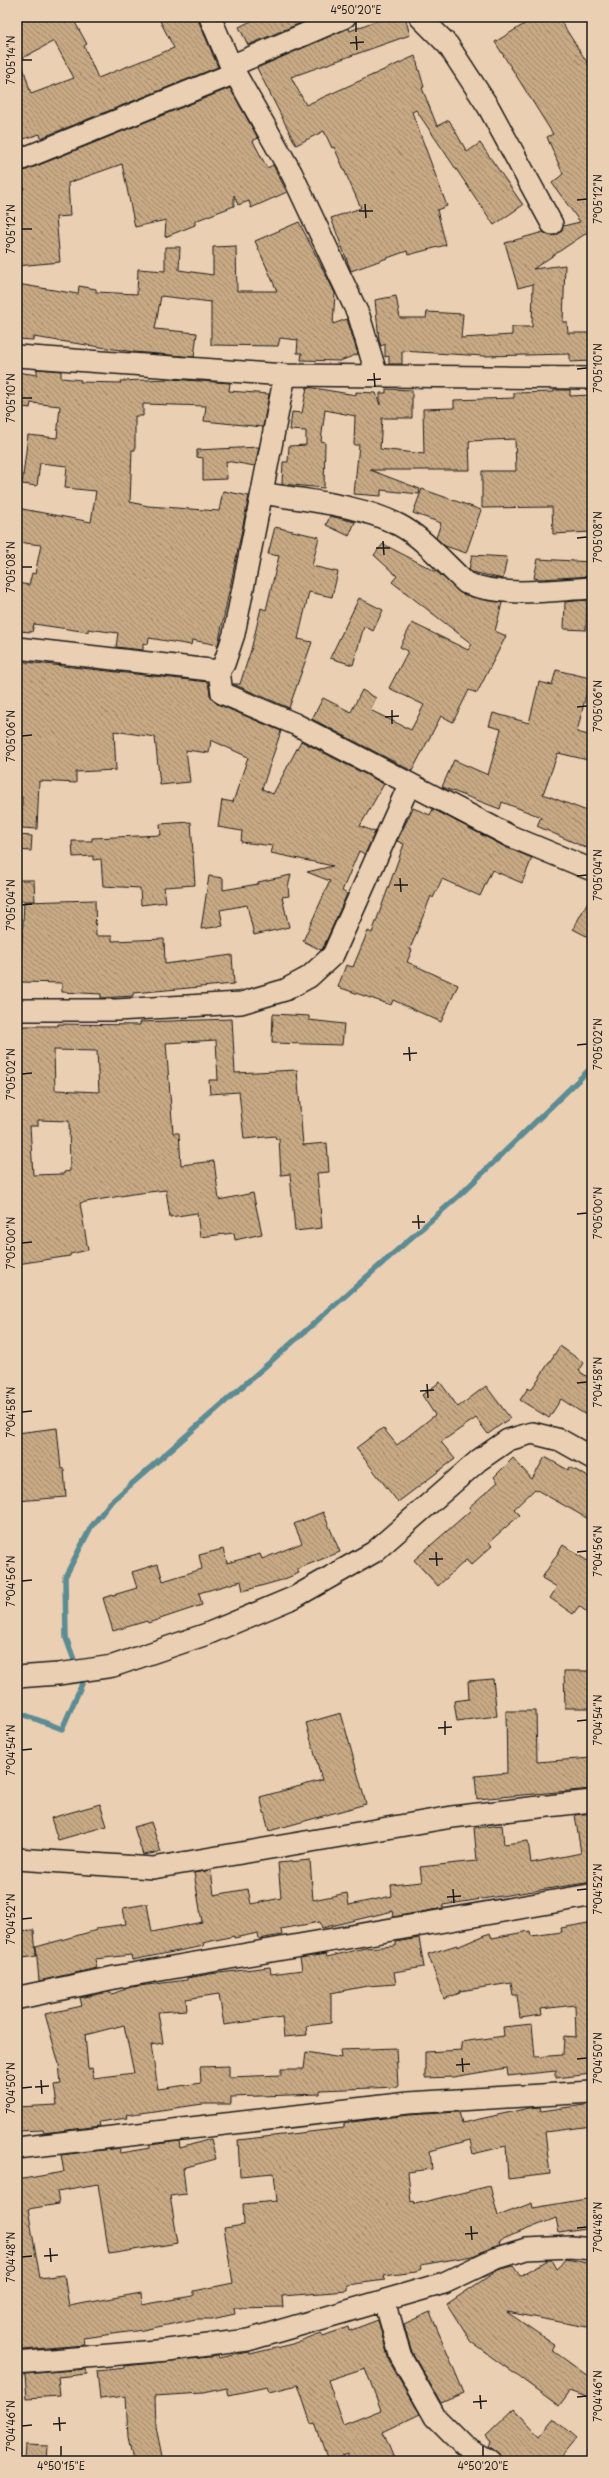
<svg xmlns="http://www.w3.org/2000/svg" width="609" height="2478" font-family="'Playpen Sans',sans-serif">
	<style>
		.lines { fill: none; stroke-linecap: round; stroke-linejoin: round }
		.stream { stroke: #5c8c93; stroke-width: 5.5 }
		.building { fill: url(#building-back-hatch); stroke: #1c1c1c; fill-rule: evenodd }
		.street-casing { stroke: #1c1c1c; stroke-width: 24 }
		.secondary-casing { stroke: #1c1c1c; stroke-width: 25 }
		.street { stroke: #ebcfb2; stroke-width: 21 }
		.secondary { stroke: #ebcfb2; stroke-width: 22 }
		.ticks { fill: none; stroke: #1c1c1c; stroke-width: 1.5 }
		.neatline { fill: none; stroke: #1c1c1c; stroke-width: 1.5 }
		.ticks-label { font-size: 10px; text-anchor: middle; fill: #1c1c1c }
	</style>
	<defs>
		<pattern id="building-back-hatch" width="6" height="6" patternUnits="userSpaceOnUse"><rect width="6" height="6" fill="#c8a984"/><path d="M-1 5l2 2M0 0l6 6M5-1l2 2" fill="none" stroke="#a2896b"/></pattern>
	</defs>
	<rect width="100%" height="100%" fill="#ebcfb2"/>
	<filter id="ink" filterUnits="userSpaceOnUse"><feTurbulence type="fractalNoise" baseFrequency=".025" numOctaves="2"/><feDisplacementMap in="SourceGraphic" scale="8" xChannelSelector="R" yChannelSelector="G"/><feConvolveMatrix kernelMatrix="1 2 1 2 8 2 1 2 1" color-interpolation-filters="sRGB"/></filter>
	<g filter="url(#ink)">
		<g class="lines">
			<path class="stream" d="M77,1668l-11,-30 -1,-61 26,-50 19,-24 352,-310 130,-126
				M17,1712l45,17 20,-45 -3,-8"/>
		</g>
		<path class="building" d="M17,17h55l15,27 -3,2 14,32 76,-30 -16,-31h39l21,50 -177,71 -1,-4 -23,7zM54,41l20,37 -43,16 -10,-34 -4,1z
			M259,17h56l-67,28 -9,-18z
			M385,17h20l5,18 -119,42 15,28 109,-49 9,31 -2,1 15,38 12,-6 18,32 13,-9 43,62 -29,20 -78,-115 -4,2 35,94 -10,4 9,35 -38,10 -1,-4 -56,20 -20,-53 30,-10 -27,-61 -2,1 -8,-17 -28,14 -39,-77 92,-40 1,3z
			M536,17h22l34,53v167l-4,-5 -55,37 32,-4 -2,57h4l1,11h24v28l-22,1v-8l-86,2 -82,-5v13h-13v-8l-4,1v-13l-4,2 -2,-6 -4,-40 21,-4 4,22h26l1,-6 36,2 -2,24 51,-3v-8h20l1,-43 -15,4 -13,-45 38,-11 8,4 6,-1 6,-9 17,-4 -28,-39 11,-9 -16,-37 6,-3 -58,-92z
			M230,88l28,50 -5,3 14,27 6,-3 14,27 -36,16 -2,-7 -11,4 -4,-10v11l-39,15v4l-30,12 1,-17 -31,7 -13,-63 -54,19 2,33 -14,1 4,45 -43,4v-76l7,-1 -5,-16z
			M299,222l36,71 -2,31 14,-5 11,35 -18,7 -39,-1 1,-7h-5l1,-13 -18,-2 -2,8 -67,-1v-43l-50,-6 -6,33 42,4 -3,24 -60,-5 -101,-15v3l-15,-1 3,-28h-4v-27l61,10 1,-8 17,3v3l41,2 1,-25 27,2v-24h15l-1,23 34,5v-28l23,-1 1,45h40l-22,-50z
			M37,369l24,2v7l20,2 -1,2 41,1 -1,-2 50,-2 60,4 -1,8 40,3 -6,33 -59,-6 2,-15 -63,-2v12h-8v34h-3l-2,52 18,4 71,5 4,-20 26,5 -31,149 -26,-5 -1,5 -42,-7 -1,6 -5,-1v7l-27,-3 2,-14 -30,-4v3l-54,-8 -2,8 -15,-1v-48l12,2 3,-12 3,1 6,-29 -24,-3v-34l74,14 5,-31 -31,-3 2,-22 -27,-3 -3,23 -15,-2 6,-49 29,3 3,-32 -29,-3 -1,5 -13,-2v-34l20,3z
			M307,387l49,8v-3l20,1 4,12v-12h6v-4l26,1v28h-30l-2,31 44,5 -1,-45 31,-1v-8l60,-2v-5l40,-1v-2h16v6l22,-1v137l-39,2 -1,-27 -70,1v-37h34l-1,-32 -46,2 1,29h-100l50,19 -1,5 -38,-4v6l-27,-2 5,-49h-5l1,-29 -30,-6 -4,31 4,1 -1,46 -42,-4 1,-22h5l1,-16 17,-1v-14l-16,-1 2,-18 10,1z
			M259,447l-4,19 -29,-5 1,18 -24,1v-22l-6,-1v-7z
			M422,489l59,21 -15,43 -21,-7 -9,-8 5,-15 -28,-10z
			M330,516l25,6 -6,14 -23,-11z
			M275,527l44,10 -7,29 26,6 -6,25 -23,-5 -11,47 14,3 -23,66 -56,-24h7l11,-34 10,-42 5,2 13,-54 -11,-2z
			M383,544l54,28 25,22 40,9 -7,28 11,5 -29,57 -8,-3 -16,32 -12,-6 -29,55 -100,-52 11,-21 28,14 11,-22 14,8 -6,12 41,20 13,-25 -35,-17 19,-37 -8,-4 12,-24 56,27 4,-6 -80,-62 5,-6 -23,-21z
			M472,555l35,2 -4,22 -31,-7 -3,-2z
			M538,559l54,3v14l-51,3 -7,-1z
			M359,598l24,12 -10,21 -9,-5 -11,39 -23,-7z
			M587,600l-1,30 -22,-1 1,-27z
			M17,661l191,21 2,13 7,9 64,27 -19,58 11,5 28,-53 83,43 -24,42 15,6 -10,22 -6,-3 -17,40 5,3 -24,54 -2,2 -18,-9 27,-60 -23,-9 26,-6 -62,-13 2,-7 -32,-4 1,-11 -24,-4 4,-27 11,2 15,-45 -37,-17 -2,13 -23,-3 4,32 -30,3 -5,-48 -41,-6 2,39 -40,2v11l-37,-2 -2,48 -15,-1v-31l-5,-1z
			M556,670l34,8 -13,54 15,4v25l-34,-8 -15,41 49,19v20l-6,15 -49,-22 4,-9 -39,-15 -2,7 -58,-22 12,-27 34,15 13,-46 -12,-3 4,-13 36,10 10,-41 13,3z
			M413,808l17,7 3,-6 72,38 27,11 -10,25 -30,-13 -12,26 -38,-17 -9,19 -2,-2 -21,53 2,1 -5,12 51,23 -17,37 -48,-22 -2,5 -53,-18 8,-22 7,2 15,-36 4,2 32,-89 -7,-3z
			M191,822l4,63 -31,2 2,15 -25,3 -1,-17 -37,-2 -2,-27 -8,1v-4l-20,1 -1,-16h20v-3l69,-3 -1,-11z
			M17,835l15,1 -1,15 -14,-1z
			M291,875l-3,12 1,9 -7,1 7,30 -35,8 -7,-30 -27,5 3,16 -22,3 8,-53 14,2v12l35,-6v-2z
			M17,880h17l1,21h-18z
			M592,894v45l-19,-10z
			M95,900l1,36h16v5l52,-2 1,25 67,-9 2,29 -101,9v3l-32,2v-4l-39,-2v-9l-42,-1 4,-80z
			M273,1014l36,2v4l35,4 -2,21 -70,-2z
			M232,1019l3,54 62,-3 6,75 24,-2 2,29 -12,1 5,55 -27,3 -5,-57 -9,1 -2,-36h-3l-1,-3 -31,3 -5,-47 -29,2 -1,-14h9l-2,-40 -50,3 7,90h6l2,32 33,-4 5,39 34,-7 9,41 -27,6 -1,-7 -34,4 -3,-24 -27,4 -4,-27 -34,4 -52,9 8,47 -18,4v2l-53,8v-238h41v-2l82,1v-3zM54,1050l43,1 2,41 -44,-2zM38,1120l31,1 1,50 -6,1v2l-31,1 -3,-49h8z
			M560,1346l24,17 -5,8 13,9v39l-31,-20 -12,19 -29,-18 8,-12 3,2z
			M440,1382l18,25 28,-21 24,32 -22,16 -12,-16 -35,24 14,17 -57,43 -42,-54 27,-20 14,17 38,-30 -13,-20z
			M57,1428l4,41h3l2,28 -49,4v-68z
			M545,1457l23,13 2,-3 22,12v42l-57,-32 -21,20 6,6 -31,27 3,4 -21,19 -5,-5 -28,26 -24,-26 57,-50 -2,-3 29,-25 -4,-5 19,-19 19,21z
			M323,1512l17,40 -43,17 2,4 -17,7 -39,11 -2,-10 -42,12 3,12 -54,18 -1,-2 -34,10 -10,-33 34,-10 -5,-16 26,-8 5,17 39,-12 -3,-14 24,-6 4,14 33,-9 2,5 40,-16 -8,-19z
			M563,1545l29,19v52l-13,-10 -6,8 -23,-16 7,-11 -15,-9z
			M564,1671h28v37h-27z
			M493,1679l4,37 -40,5 -3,-20 15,-2 -1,-18z
			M506,1711h30l1,51 55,-4v31l-115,10 -2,-23 32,-3z
			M341,1713l25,91 -97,27 -9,-34 62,-17 -16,-57z
			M100,1804l7,22 -49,14 -7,-22z
			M592,1813v69l-149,23v3l-49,9 -1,-6 -71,17 -2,-6 -39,7 1,6 -23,4 -1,-6 -24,5v-2l-31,7 1,3 -72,14 -1,-5 -36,4 2,9 -58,13 -3,-34 61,-17v-2l29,-4 -3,-16 24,-4 5,28 50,-10 -8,-49 17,-3 3,25 34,-6 3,15 30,-6 -3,-35 32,-3 3,40 34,-7 2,12 43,-9 -1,-11 31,-3 -2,-15 57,-6 -3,-33 28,-3 2,19 24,-3 3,22 50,-10 -6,-38z
			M151,1822l10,30 -18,3 -9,-28z
			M588,1923l4,21v130l-36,4v-7l-48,5 -1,-8 -54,9 -28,1v-26l37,-2 -1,-8 43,-6 -1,-9 29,-3 3,33 28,-2 1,-19 12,1 -1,-32 -34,4 1,6 -22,3 -3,-23h-4l-2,-12 -51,8v2l-16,6 -16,-45 29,-9v2l33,-14 2,5 38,-7 1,5 31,-4 -1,-4z
			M34,1930l2,26 -19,3v-28z
			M419,1938l5,29 -30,5 2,12 -29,2 -36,7v30l-25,3 1,9 -23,2 -2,-20 -58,8 -5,-31 -33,5 1,11 -29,2 5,31 -12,2 7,44 43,-6 -1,-16 29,-1v11l52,-2v-6h23l2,-17 35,6 -1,-8 56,-2 2,39 -78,3v4l-89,3v7h-28l-77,11 1,3 -28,4 1,4 -56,7 -1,-3 -26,1v-24l40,-2 -3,-20 7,-1 -2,-20 -14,-50 37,-8 -2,-8 24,-5 7,-1 1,2 19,-7 56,-7v-2l23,-4 60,-7 1,7 31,-4 -2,-12 26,-4 1,3 38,-9 31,-2v-4zM124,2025l10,48 -40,5 -2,-10 -4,1 -3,-34z
			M592,2104v22l-47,6 5,42 -42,5 -2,-33 -33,8 -3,-14 -40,11 2,18 -24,3 3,30 3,-1 1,3 75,-18 8,30 34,-13 1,5 59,-10v30l-33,5 -3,-15 -51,20 -6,5 1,2 -28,11 -51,9 1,4 -6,3 -32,4 1,4 -38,5v6l-65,5 1,11 -49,1 1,6 -23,5h-16l-53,11 -60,8 1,7 -61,5 -1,-3h-5v-35h3l-3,-20v-112l47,-8 -3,-17 58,-7 1,5 30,-5v-3l29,-4 1,7 31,-9 5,20 -33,9 3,26 -16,2 8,47 -69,11 -11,-70 -41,7 2,13 -31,5 12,69 24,-3 5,31 72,-13 1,12 50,-9 2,-1v-4l39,-8 -9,-55 20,-3 -1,-21 34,-3 -3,-28 -34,3 -2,-36 106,-12v-5l65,-8 50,-3 3,11 67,-15 11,-1 1,4z
			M567,2259l25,5v64l-85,-16 48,33 -3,5 40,29v20l-22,-8 -11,15 -88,-64 -24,-38 51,-34 15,-4 7,10 28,-16h3l5,9z
			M430,2312l34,81 -23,10 -30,-53 -7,-26z
			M378,2320l11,41 31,53 -37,18 12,29h-48v-7l-19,7 -13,-38 -4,1 -13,-39 -29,7 -2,-5 -38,8 -2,-7 -24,5 -48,3 1,31 7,34h-30l-5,-24 -2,-41 -26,3 -3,-28 28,-3v-2l93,-10 1,2 30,-6 1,2 42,-10 29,-11 2,3 25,-9 1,4zM365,2368l16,42 -38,15 -15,-45z
			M86,2369l1,5 -29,3 2,19 -33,2 -2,-24z
			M514,2409l26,27 14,-17 22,19 -19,23h-55l-2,-6 -11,-9 2,-4 -5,-6z
			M25,2445l23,1 -1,15h-23z"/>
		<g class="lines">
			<g class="street-casing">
				<path id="street" d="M210,17l21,49 61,108 67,142 18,60
					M420,17l28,28 41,63 63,116
					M231,66l114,-49
					M17,161l218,-88
					M17,356l268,19 307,3
					M285,375l-51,259 -10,30 -5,7 3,22 73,31 215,112 82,34
					M262,493c44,8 96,11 137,32 25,13 46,39 67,58 40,15 84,7 126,5
					M17,648l202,23
					M17,1010h99l125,-7 44,-13 24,-13 24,-22 76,-170
					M17,1677l41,-3 55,-8 94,-32 88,-37 79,-45 105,-92 29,-20 24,-7 28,7 32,18
					M17,1859l136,9 299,-51 140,-16
					M17,2148l391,-45 184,-11
					M385,2301l15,54 35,62 28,28 27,16
					M17,2363l150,-13 81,-10 196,-57 50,-24 32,-10 45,-2 21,2"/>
			</g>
			<g class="secondary-casing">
				<path id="secondary" d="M17,1998l100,-21 475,-82"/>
			</g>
			<use href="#street" class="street"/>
			<use href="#secondary" class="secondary"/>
		</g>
	</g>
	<path class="ticks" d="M356,22v10M356,36l1,14M350,43l14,-1M22,60h10M577,200l10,-1M365,204l1,14M359,211h14M22,229h10M577,369l10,-1M374,373l1,14M367,380l14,-1M22,398h10M577,538l10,-1M383,541l1,14M376,548h14M22,567h10M577,707l10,-1M392,710v14M385,717l14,-1M22,736l10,-1M577,876l10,-1M400,878l1,14M394,885h14M22,905l10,-1M577,1045l10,-1M409,1047l1,14M403,1054l14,-1M22,1074l10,-1M577,1214l10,-1M418,1215l1,14M412,1222h13M22,1243l10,-1M577,1383l10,-1M427,1384l1,14M420,1391l14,-1M22,1412l10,-1M436,1552l1,14M577,1552l10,-1M429,1559h14M22,1581l10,-1M445,1721v14M577,1721l10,-1M438,1728l14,-1M22,1750l10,-1M453,1889l1,14M577,1890l10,-1M447,1897l14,-1M22,1919l10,-1M462,2058l1,14M577,2059l10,-1M456,2065l14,-1M41,2080l1,14M35,2087l14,-1M22,2088l10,-1M471,2226l1,14M577,2228l10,-1M465,2234l13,-1M50,2248l1,14M44,2256l14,-1M22,2257l10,-1M480,2395l1,14M577,2397l10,-1M473,2402l14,-1M59,2417l1,14M53,2424l13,-1M22,2426l10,-1M61,2446v10M483,2446v10"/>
	<rect width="609" height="2478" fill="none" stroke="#ebcfb2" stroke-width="44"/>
	<rect x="22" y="22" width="565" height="2434" class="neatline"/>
	<g class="ticks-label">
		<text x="356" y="14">4°50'20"E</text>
		<text transform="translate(11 60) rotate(-90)" y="4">7°05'14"N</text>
		<text transform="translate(598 199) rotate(-90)" y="4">7°05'12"N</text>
		<text transform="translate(11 229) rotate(-90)" y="4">7°05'12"N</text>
		<text transform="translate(598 368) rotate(-90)" y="4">7°05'10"N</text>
		<text transform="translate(11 398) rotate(-90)" y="4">7°05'10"N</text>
		<text transform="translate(598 537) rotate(-90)" y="4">7°05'08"N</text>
		<text transform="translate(11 567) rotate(-90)" y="4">7°05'08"N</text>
		<text transform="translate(598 706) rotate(-90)" y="4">7°05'06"N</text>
		<text transform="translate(11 736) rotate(-90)" y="4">7°05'06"N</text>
		<text transform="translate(598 875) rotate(-90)" y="4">7°05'04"N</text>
		<text transform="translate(11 905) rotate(-90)" y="4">7°05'04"N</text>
		<text transform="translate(598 1044) rotate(-90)" y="4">7°05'02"N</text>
		<text transform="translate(11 1074) rotate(-90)" y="4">7°05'02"N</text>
		<text transform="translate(598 1213) rotate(-90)" y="4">7°05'00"N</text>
		<text transform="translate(11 1243) rotate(-90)" y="4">7°05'00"N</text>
		<text transform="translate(598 1382) rotate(-90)" y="4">7°04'58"N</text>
		<text transform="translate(11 1412) rotate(-90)" y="4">7°04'58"N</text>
		<text transform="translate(598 1551) rotate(-90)" y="4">7°04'56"N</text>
		<text transform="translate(11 1581) rotate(-90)" y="4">7°04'56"N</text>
		<text transform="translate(598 1720) rotate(-90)" y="4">7°04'54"N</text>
		<text transform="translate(11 1750) rotate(-90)" y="4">7°04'54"N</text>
		<text transform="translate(598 1889) rotate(-90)" y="4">7°04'52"N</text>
		<text transform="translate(11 1919) rotate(-90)" y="4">7°04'52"N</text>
		<text transform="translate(598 2058) rotate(-90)" y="4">7°04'50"N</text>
		<text transform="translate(11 2088) rotate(-90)" y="4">7°04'50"N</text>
		<text transform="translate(598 2227) rotate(-90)" y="4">7°04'48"N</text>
		<text transform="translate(11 2257) rotate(-90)" y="4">7°04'48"N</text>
		<text transform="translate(598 2396) rotate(-90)" y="4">7°04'46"N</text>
		<text transform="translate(11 2426) rotate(-90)" y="4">7°04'46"N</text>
		<text x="61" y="2470">4°50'15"E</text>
		<text x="483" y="2470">4°50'20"E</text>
	</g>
</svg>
